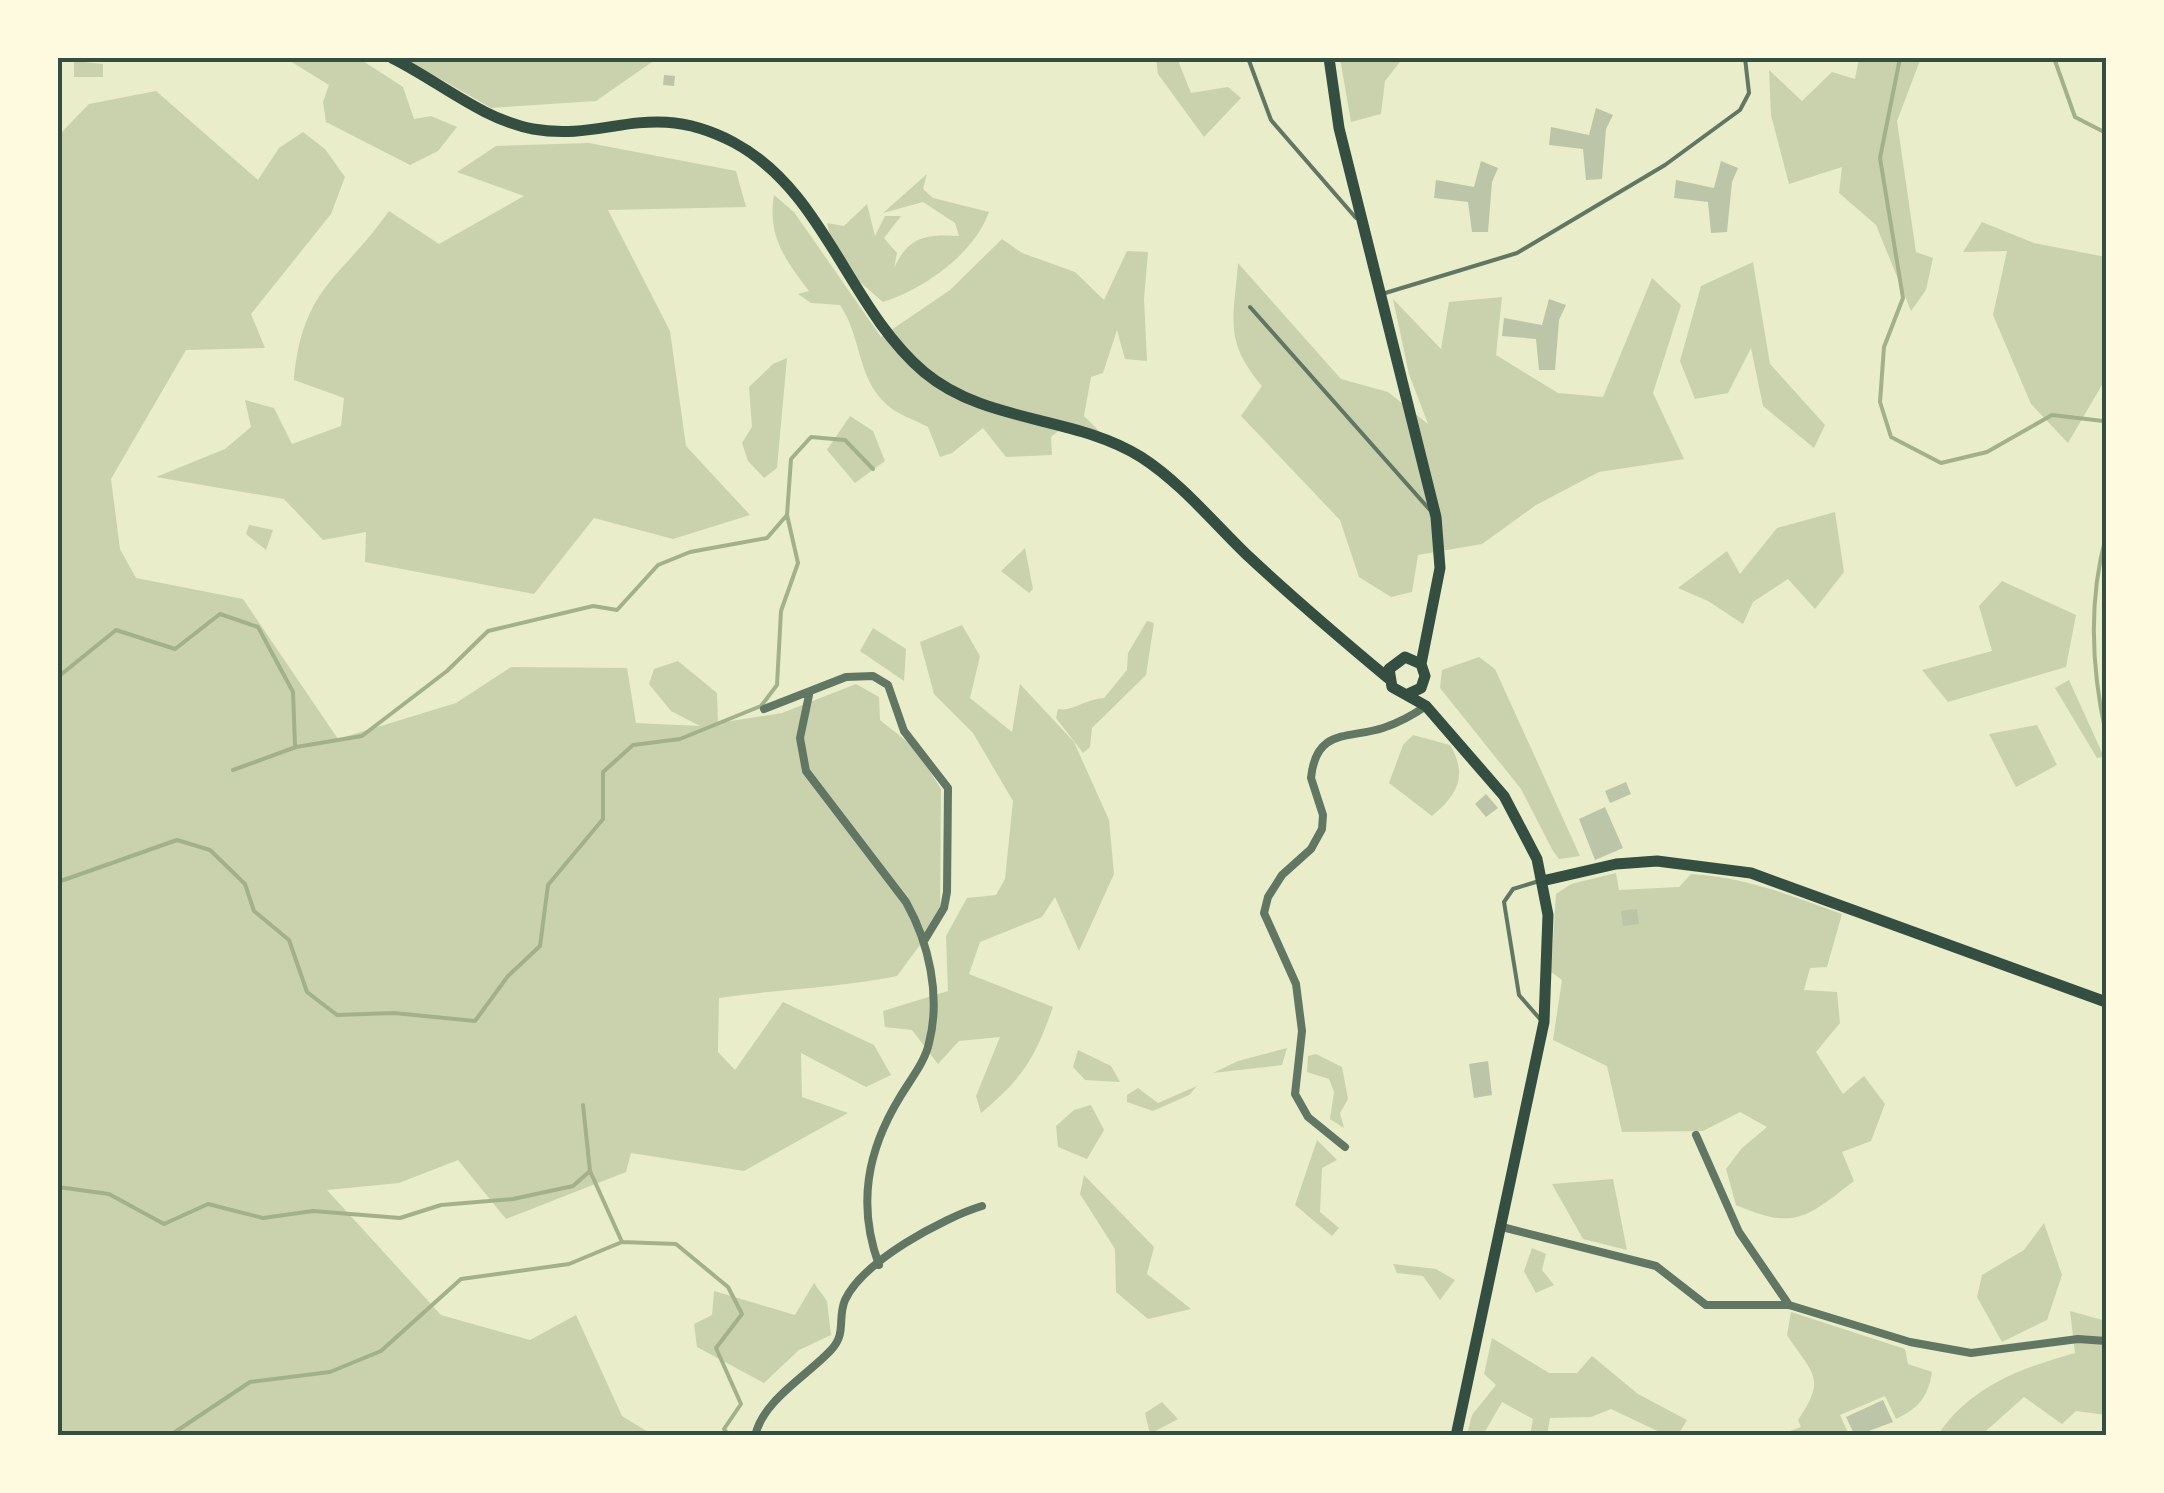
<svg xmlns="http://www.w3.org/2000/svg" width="2164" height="1493" font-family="'Golos Text',sans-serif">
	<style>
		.green { fill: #cad2ad }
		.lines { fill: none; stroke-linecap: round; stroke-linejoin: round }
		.stream { stroke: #a3b18a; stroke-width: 4 }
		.building { fill: #bcc5a7 }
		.service { stroke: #617663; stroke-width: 4 }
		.minor { stroke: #617663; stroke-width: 8 }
		.secondary { stroke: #344e41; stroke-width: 11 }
		.neatline { fill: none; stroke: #344e41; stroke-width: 4 }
	</style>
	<rect width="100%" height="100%" fill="#e9edc9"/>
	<path class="green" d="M285,58l78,3 40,26 11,32 17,-3 26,11 -19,24 -28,14 -84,-43 -3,-20 6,-17z
		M404,58h284l-36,4 -56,39 -105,7z
		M1156,58h21l14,35 37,-6 13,11 -37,39 -46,-63z
		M1340,58h63l-18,23 -4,33 -30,8z
		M1859,58h62l-24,63 19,131 17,6 -7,32 -15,21 -35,-86 -37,-32 3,-26 -53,17 -18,-69 -2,-45 33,31 30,-29 23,7z
		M74,61l29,3v13h-29z
		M156,91l102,89 21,-32 24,-16 22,17 20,28 -14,37 -80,100 14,34 -79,2 -75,129 9,70 16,29 107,21 95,140 118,-36 55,-36 116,1 9,55 64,3 -29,-15 -22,-27 5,-15 24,-8 39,32 1,30 64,-10 74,-29 23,13 1,23 35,28 26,41 -1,129 -43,58c-59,12 -119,13 -178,22l-1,54 17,18 48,-68 91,43 17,30 -25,12 -65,-34 1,44 46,16 -104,58 -113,-18 -5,19 -120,47 -48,-59 -59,23 -72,7 114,125 89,25 46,-25 46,101 31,19h-595v-1299l31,-32z
		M589,143l147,28 10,36 -138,3 62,121 16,115 64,69 -77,24 -79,-21 -60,76 -169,-32 1,-30 -43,8 -39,-41 -128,-22 69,-28 26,-22 -6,-27 29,8 18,36 49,-18 3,-28 -50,-18c8,-93 47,-101 95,-169l50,33 85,-48 -67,-24 39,-26z
		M927,174l-4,15 10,9 56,14c-15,42 -65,77 -106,90l-46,-40 -10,-39 17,3 23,-22 8,32 10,-20h16l-17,22 13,15 -3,15c15,-32 32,-34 65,-32l-4,-13 -32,-21 -40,11z
		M774,195l20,17 87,125 69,-47 52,-51 20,14 53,19 29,28 23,-49 21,1 -4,47 3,62 -22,-2 -8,-29 -14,43 -12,4 -7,39 21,21 -38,-13 -16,13 1,18 -46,2 -23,-29 -31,25 -12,4 -12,-30c-13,-7 -32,-13 -42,-23 -29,-27 -24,-66 -46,-99l-29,-2 -13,-9 11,-3c-24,-31 -42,-56 -35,-96z
		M1982,222l52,21 72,14v121l-38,65 -37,-39 -38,-89 14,-64 -44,1z
		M1753,262l17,102 55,61 -11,23 -51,-42 -12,-58 -23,45 -33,6 -15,-38 21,-75z
		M1238,263l103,116 47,13 40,32 -19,-50 -16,-75 48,50 8,-47 53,-5 -6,58 62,38 45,4 49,-119 29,27 -28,88 31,66 -85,13 -63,33 -54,39 -64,11 -6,37 -21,5 -32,-20 -19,-57 -99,-104 21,-30c-39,-46 -28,-67 -24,-123z
		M787,358l-10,110 -13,10 -16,-17 -6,-18 10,-16 -3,-40 24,-23z
		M850,416l23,15 12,30 -30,22 -28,-33z
		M1835,512l9,60 -29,37 -27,-30 -35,23 -10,22 -35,-23 -30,-13 49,-37 13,23 37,-46z
		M249,525l24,5 -7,20 -20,-16z
		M1025,548l8,41 -4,4 -28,-22z
		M2002,581l74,34 -10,52 -118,35 -26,-32 70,-19 -13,-45z
		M1147,621l7,2 -8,52 -54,53 -2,19 -7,6 -27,-35 2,-9c14,3 28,-10 46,-11l23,-28 1,-17z
		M962,625l18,31 -10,42 42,34 8,-48 54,58 35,78 5,54 -35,77 -24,-54 -13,20 -62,25 -11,32 84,33c-18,51 -30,71 -72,106l-5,-17 24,-59 -41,4 -21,23 -26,-34 -27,-3 -2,-16 65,-20 -2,-55 21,-38 29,-3 9,-16 8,-78 -40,-68 -39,-39 -14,-52z
		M873,628l33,21 -2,32 -44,-30z
		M1479,657l16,12 85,187 -21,3 -6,-8 -32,-62 -81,-101 2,-18z
		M2069,680l35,77 -7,1 -42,-70z
		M2037,725l20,40 -41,22 -27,-53z
		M1413,735l37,10c18,30 8,50 -18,71l-43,-33 14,-38z
		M1616,873l3,17 60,-3 12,-13c54,3 101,22 151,40l-15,53 -17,1 -6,22 33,2 3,31 -24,29 27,42 21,-18 21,28 -14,37 -29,11 12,29c-47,36 -59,50 -118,24l-10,-36 16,-21 25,-21 -27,-15 -37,19 -81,1 -15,-66 -54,-26 9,-60 -11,-8 5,-78 15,-10z
		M1287,1048l-5,17 -69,8 25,-12z
		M1078,1050l33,16 9,16 -35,-2 -12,-13z
		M1316,1054l26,13 6,32 -8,14 4,15 -14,-9 4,-27 -5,-13 -22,-7 1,-16z
		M1197,1086l-8,9 -36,16 -26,-9v-7l11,-7 20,15z
		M1091,1105l13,25 -17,29 -29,-12 -2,-21 18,-16z
		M1317,1140l20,20 -15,8 -2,44 19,16 -7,8 -37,-31z
		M1084,1175l70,72 -7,27 44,35 -43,10 -32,-27 -1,-43 -35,-55z
		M1613,1179l14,71 -44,-11 -31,-55z
		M2044,1223l18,52 -15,45 -45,22 -25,-45 5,-22 42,-25z
		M1532,1248l14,6 -4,16 12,15 -18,8 -12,-22z
		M1393,1264l43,5 19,11 -15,20 -17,-24 -26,-3z
		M814,1283l13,18 4,34 -32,15 -35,33 -67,-36 -3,-23 18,-9 2,-24 81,24z
		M2070,1311l36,10v94l-30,-4 -14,13 -38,-27 -38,34 -46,1c33,-47 82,-64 135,-79z
		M1791,1312l114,37 3,15 24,8c-4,25 -13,36 -36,47l-11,-23 -45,19 9,20h-70l22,-8 -3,-7c29,-43 15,-45 -11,-85z
		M1492,1338l57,35h28l15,-17 46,38 49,26 -9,15h-12l-55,-26 -20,8 -41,1 -3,17h-17l3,-16 -31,-17 -19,33h-16l5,-20 24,-30 -12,-11z
		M1162,1402l16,17 -28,15 -5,-21z"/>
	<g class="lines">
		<path class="stream" d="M1900,58l-20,100 23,140 -19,49 -4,55 11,35 50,26 46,-11 65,-37 51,6 3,6
			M2054,58l21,59 31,16
			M2106,536c-18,66 -15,131 0,198
			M58,677l58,-47 59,19 45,-35 38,13 35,65 2,53
			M233,770l63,-23 66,-11 85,-65 41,-40 105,-25 24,4 41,-45 32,-13 77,-14 20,-23
			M58,882l119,-42 33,10 35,34 9,27 35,29 18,52 30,23 57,-2 81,8 33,-45 32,-30 8,-61 55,-66v-47l30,-27 47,-6 81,-33 16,-21 4,-74 17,-48 -11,-48 4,-56 20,-22 34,3 28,29
			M583,1105l7,66 32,71
			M58,1187l51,7 55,30 44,-20 55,14 50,-7 87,7 41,-13 72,-6 60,-13 17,-15
			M169,1436l81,-54 80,-10 51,-21 80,-72 108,-15 53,-22 54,2 52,43 14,27 -26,34 25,56 -17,25 5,7"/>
	</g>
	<path class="building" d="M664,75l11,1 -1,10 -11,-1z
		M1596,108l17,7 -7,14 -4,50 -16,1 -3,-31 -34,-4 2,-18 38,8z
		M1481,161l17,7 -6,14 -4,50h-16l-4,-30 -34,-4 2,-18 38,7z
		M1721,161l17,7 -6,14 -5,50 -16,1 -3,-31 -34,-4 2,-18 38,8z
		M1549,299l17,6 -7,15 -4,50h-16l-3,-31 -34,-3 2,-18 38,7z
		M1626,782l5,12 -21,9 -5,-12z
		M1486,794l12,14 -12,9 -11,-13z
		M1605,807l18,41 -28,12 -16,-41z
		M1637,909l2,15 -16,2 -2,-15z
		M1488,1061l4,34 -18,3 -5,-34z
		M1883,1400l10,22 -38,14 -9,-19z"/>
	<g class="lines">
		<path class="service" d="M1248,58l23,62 85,98
			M1382,294l135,-41 148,-88 75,-55 9,-17 -4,-35
			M1250,307l180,203
			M1539,881l-26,8 -9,13 15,93 21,24"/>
		<path class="minor" d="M809,695l-9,43 6,33 100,131c23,41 35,94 23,141 -4,19 -19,37 -29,54 -33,54 -43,108 -21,168
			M764,709l82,-32 27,-1 15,9 16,46 44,57 -1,104 -3,16 -20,33
			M1696,1135l43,97 50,73
			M1345,1147l-37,-30 -13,-23 7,-63 -6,-47 -32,-71 4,-16 14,-22 29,-26 11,-20 1,-14 -12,-37c5,-50 37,-39 72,-50 15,-5 30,-13 43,-22
			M1502,1227l154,39 50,39h83l121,37 61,11 107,-14 28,2
			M755,1436c8,-36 52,-60 76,-86 16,-17 6,-31 14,-50 18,-39 98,-82 137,-94"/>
		<path class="secondary" d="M392,58c45,22 91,62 141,71 75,13 116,-31 200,13 92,49 114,164 191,230 62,52 150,43 217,85 39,25 72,65 105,97 46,43 94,84 142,124
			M1329,58l10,70 97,389 4,51 -19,96
			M1408,694l13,-6 4,-12 -4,-12 -16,-7 -16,12 3,18 34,19 78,90 33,63 11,56 -4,107 -88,414
			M1542,881l74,-17 41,-3 94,12 355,129"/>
	</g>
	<rect width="2164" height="1493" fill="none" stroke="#fefae0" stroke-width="120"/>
	<rect x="60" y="60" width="2044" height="1373" class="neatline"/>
</svg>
